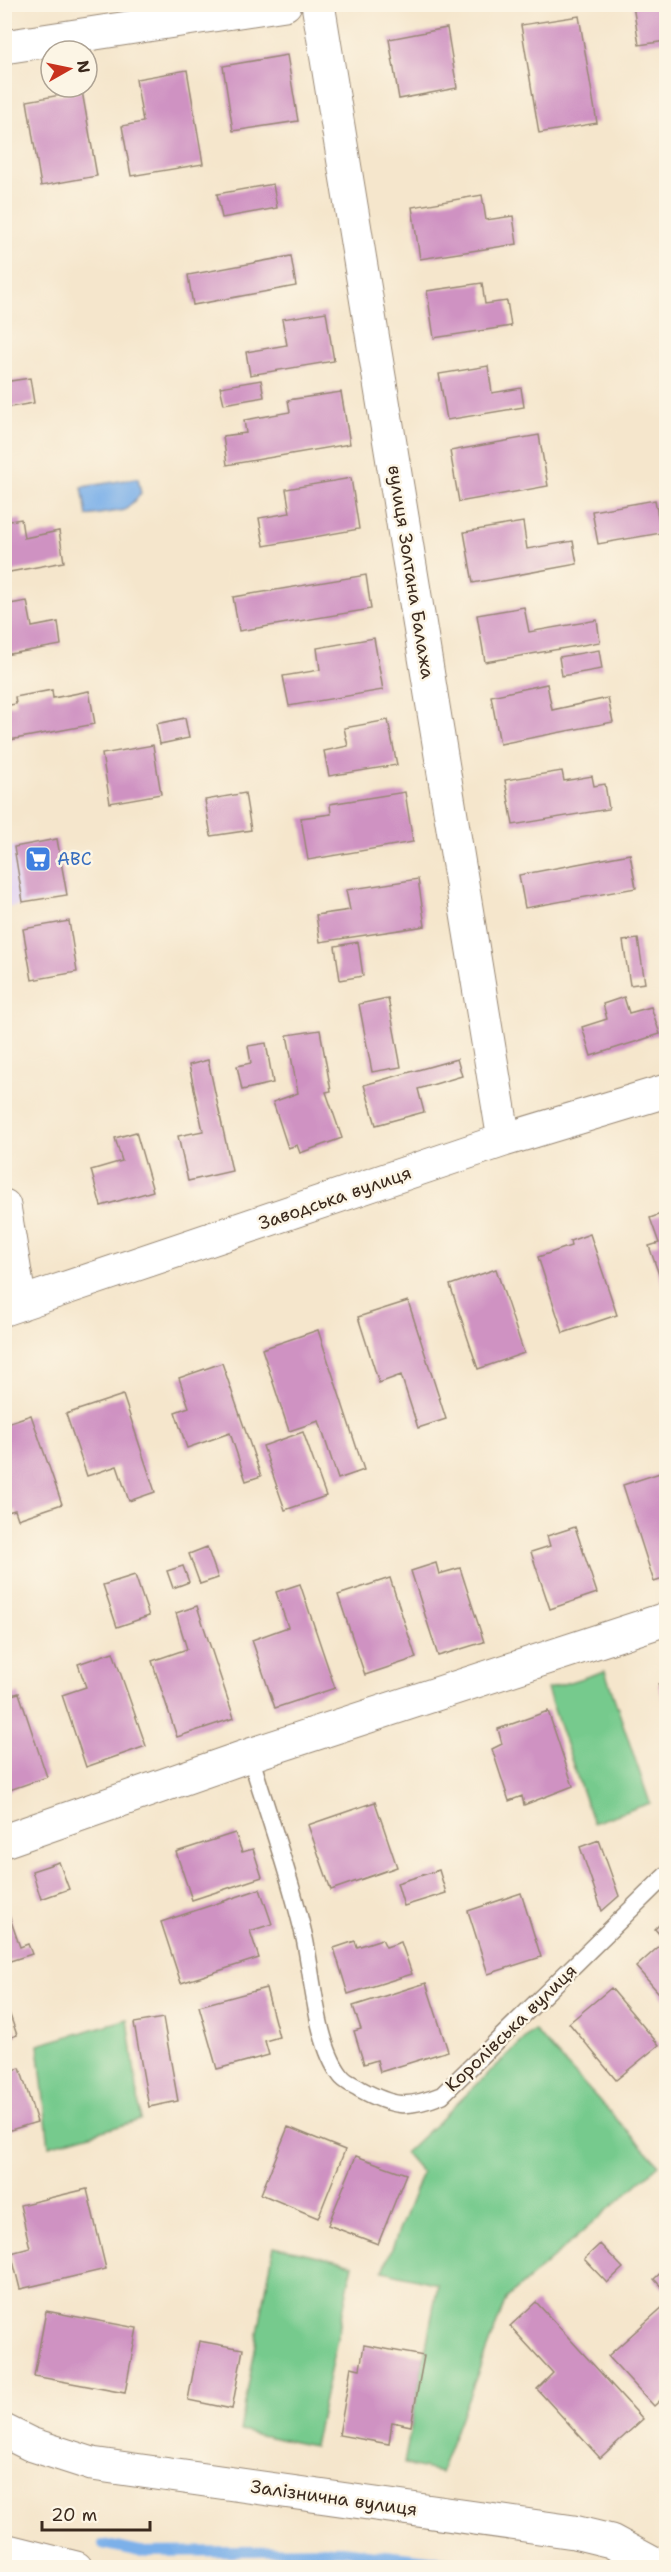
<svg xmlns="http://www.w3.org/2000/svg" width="671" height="2572" font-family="'Shantell Sans',sans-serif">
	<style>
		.built { fill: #e2d4f3 }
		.green { fill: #76ca8d; stroke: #587a56; stroke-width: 1.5 }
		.water { fill: #7bb0e9; stroke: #5b6d84; stroke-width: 1.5 }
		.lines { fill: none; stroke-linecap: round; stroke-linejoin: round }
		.stream { stroke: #7bb0e9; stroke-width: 10 }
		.building { fill: #cf92c2 }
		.service-casing { stroke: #988875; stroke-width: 19 }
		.minor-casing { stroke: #988875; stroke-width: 35 }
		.service { stroke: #fff; stroke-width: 16 }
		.minor { stroke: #fff; stroke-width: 33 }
		.labels { text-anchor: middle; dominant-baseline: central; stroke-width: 5; stroke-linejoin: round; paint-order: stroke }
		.street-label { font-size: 18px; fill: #3b2a1e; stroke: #fcf5e5 }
		.shop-label { font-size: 18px; fill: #366cbe; stroke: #fcf5e5; text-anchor: start }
	</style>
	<rect width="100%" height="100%" fill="#fcf5e5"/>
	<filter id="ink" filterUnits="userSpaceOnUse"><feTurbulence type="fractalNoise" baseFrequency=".0167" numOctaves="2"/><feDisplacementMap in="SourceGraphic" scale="12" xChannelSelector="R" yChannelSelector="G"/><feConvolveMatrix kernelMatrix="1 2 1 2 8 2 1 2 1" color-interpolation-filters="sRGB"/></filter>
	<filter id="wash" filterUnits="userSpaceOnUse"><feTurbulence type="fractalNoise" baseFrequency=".008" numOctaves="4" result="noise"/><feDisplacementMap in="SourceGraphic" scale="24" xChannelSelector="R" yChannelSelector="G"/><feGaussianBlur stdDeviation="1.35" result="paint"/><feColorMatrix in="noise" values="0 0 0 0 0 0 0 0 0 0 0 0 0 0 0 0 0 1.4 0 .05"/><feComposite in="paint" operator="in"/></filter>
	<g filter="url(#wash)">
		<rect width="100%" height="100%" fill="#f5e6cc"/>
		<path class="built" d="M57,839l10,58 -62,11 -1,-60z"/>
		<path class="green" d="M605,1671l45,132 -57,20 -46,-134z
			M128,2019l13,101 -92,26 -11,-101z
			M534,2030l125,135 -153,134 -66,173 -36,-8 34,-180 -55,-13 39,-98 -17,-20z
			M274,2246l79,18 -39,182 -74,-15z"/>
		<path class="water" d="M138,478l3,16 -16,16 -38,6 -5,-29z"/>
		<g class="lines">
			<path class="stream" d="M103,2544l37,8 201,-2 159,18"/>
		</g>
		<g id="blocks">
			<path class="building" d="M666,4v37l-27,4 -6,-40z
				M579,16l18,107 -58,10 -18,-108z
				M447,28l10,60 -58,11 -10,-60z
				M287,55l11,66 -65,10 -10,-65z
				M187,70l16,94 -72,12 -9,-50 21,-4 -7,-43z
				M82,91l15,85 -56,10 -14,-85z
				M273,184l4,24 -55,10 -5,-24z
				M482,195l4,25 27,-4 4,28 -97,15 -8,-52z
				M291,256l5,30 -103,19 -5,-30z
				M482,283l3,21 22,-3 4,25 -77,12 -7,-47z
				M326,312l8,49 -84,14 -4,-23 41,-7 -5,-26z
				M488,366l4,27 29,-5 3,19 -77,13 -8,-46z
				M30,378l4,25 -30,5v-26z
				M261,380l3,17 -40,7 -4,-17z
				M341,392l9,52 -123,21 -4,-29 23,-3 -2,-13 46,-8 -2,-12z
				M539,435l9,51 -89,16 -9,-51z
				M351,478l8,51 -95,17 -5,-28 31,-5 -4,-24z
				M655,500l6,33 -63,11 -6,-33z
				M21,519l3,19 35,-7 5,31 -60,11v-51z
				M523,522l4,27 46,-8 4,23 -104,19 -9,-51z
				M366,575l5,34 -132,22 -6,-34z
				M27,601l5,26 26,-5 3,23 -57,10v-50z
				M524,607l5,25 68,-12 3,22 -115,20 -8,-47z
				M374,638l9,52 -94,16 -6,-30 37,-6 -3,-22z
				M599,650l3,19 -40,7 -3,-19z
				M547,684l5,26 56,-12 5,24 -113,22 -9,-48z
				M52,690l1,8 36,-7 6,33 -91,17v-35l12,-2 -1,-7z
				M185,718l4,20 -29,6 -4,-20z
				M388,720l9,45 -68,11 -5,-25 24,-5 -4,-18z
				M153,745l8,49 -51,9 -8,-49z
				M562,771l2,10 28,-5 2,10 11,-2 4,25 -96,16 -8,-45z
				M405,792l8,50 -105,18 -7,-42 30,-4 -1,-10z
				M245,793l6,37 -40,6 -6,-36z
				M57,839l10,56 -44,7 -9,-55z
				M630,854l6,34 -111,20 -6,-33z
				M418,879l7,47 -105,16 -4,-27 34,-5 -4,-20z
				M69,921l8,51 -45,8 -9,-51z
				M638,939l7,44 -15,2 -7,-44z
				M358,942l5,34 -23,4 -5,-34z
				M624,997l5,16 22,-6 9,27 -69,22 -9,-29 25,-8 -4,-15z
				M388,998l13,69 -29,5 -13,-68z
				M320,1030l11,61 -5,1 16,46 -42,15 -3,-8 -9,3 -15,-46 25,-9 -11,-58z
				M266,1043l7,40 -31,7 -5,-24 14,-3 -3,-17z
				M457,1059l5,17 -44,13 6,23 -48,13 -12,-40z
				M208,1060l24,111 -44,10 -10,-45 25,-5 -14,-66z
				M136,1132l17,59 -52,15 -10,-36 31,-9 -7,-23z
				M666,1212v73l-3,1 -14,-40 10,-3 -9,-25z
				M590,1234l27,81 -54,18 -25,-76 33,-11 -1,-5z
				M496,1269l28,84 -46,16 -28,-84z
				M408,1301l38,118 -28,9 -17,-53 -22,8 -21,-66z
				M318,1330l46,140 -26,9 -19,-58 -30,10 -27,-82z
				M222,1363l39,113 -15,5 -16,-48 -43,15 -12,-36 14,-5 -10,-29z
				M123,1395l32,97 -26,9 -12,-35 -30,10 -21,-62z
				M31,1415l31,89 -44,15 -3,-9 -11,3v-89z
				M303,1432l23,64 -41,14 -22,-64z
				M666,1471v107l-12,4 -31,-97z
				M575,1527l22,66 -47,16 -19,-57 19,-6 -3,-10z
				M207,1547l11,31 -18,6 -11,-30z
				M436,1563l3,11 21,-6 24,74 -46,14 -27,-85z
				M183,1566l6,16 -16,6 -6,-17z
				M135,1575l14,41 -32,11 -14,-42z
				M390,1578l26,80 -51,17 -27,-80z
				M300,1584l35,104 -60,20 -23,-68 36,-13 -12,-35z
				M197,1606l37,112 -57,19 -25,-76 35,-12 -11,-36z
				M113,1652l33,94 -60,21 -24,-72 24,-8 -8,-23z
				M666,1681v27l-8,-24z
				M19,1693l28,84 -43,15v-95z
				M548,1711l25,75 -49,19 -2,-9 -13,5 -17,-52 10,-5 -4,-15z
				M375,1802l22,65 -66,23 -23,-65z
				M235,1833l7,19 11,-3 9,28 -70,23 -16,-48z
				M599,1840l20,56 -17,15 -22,-64z
				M59,1862l10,27 -28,10 -9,-28z
				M439,1870l7,23 -42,13 -7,-23z
				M260,1889l12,35 -22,7 9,27 -78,25 -20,-61z
				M521,1893l20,64 -53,17 -20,-63z
				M5,1904l15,43 8,-3 4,10 -28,9z
				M666,1918v83l-30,-34 29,-26 -10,-12z
				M382,1939l4,8 15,-5 11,32 -64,20 -14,-46 21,-7 2,6z
				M426,1983l22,68 -68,21 -3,-12 -13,4 -10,-33 7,-2 -8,-23z
				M266,1988l13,49 -14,4 4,14 -52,14 -18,-63z
				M611,1988l48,57 -43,35 -47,-57z
				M4,1998l13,37 -13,5z
				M163,2018l15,83 -29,6 -15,-84z
				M20,2068l17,54 -33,10v-59z
				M288,2127l57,23 -27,68 -57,-24z
				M356,2156l50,18 -28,70 -50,-19z
				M87,2189l19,80 -86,20 -9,-36 19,-5 -10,-43z
				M600,2244l23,24 -16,15 -23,-24z
				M666,2268v24l-12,-13z
				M536,2302l107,117 -43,39 -63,-69 16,-16 -43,-47z
				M665,2305l1,2v88l-12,11 -46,-50z
				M46,2311l91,17 -12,65 -91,-17z
				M199,2341l44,8 -11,60 -44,-9z
				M364,2345l60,11 -13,70 -19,-4 -3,22 -50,-9 12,-68 9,2z"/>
		</g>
	</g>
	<g filter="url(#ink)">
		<use href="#blocks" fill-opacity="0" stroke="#988875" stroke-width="1.5"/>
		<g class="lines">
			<g class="service-casing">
				<path id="service" d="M250,1755c18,60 40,120 54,181 9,40 12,108 37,140 4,6 13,9 19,13 33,18 47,20 82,6l224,-220"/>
			</g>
			<g class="minor-casing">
				<path id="minor" d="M318,4l186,1136
					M4,47l281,-43
					M4,1206l16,98
					M4,1309l500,-169 162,-49
					M4,1841l246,-86 416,-136
					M4,2431l26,13 62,20 482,68 37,9 50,27
					M4,2550l72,18"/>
			</g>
			<use href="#service" class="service"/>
			<use href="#minor" class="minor"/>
		</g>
	</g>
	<defs>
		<g id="supermarket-square" transform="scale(1.35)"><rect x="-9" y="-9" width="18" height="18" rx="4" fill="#3f7fe0" stroke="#fcf5e5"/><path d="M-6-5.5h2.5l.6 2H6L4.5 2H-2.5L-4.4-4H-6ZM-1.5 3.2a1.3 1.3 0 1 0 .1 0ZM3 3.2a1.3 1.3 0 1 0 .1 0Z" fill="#fff"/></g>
	</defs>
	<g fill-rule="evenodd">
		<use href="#supermarket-square" x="38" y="859"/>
	</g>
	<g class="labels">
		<g class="street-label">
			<text transform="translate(411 572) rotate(81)">вулиця Золтана Балажа</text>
			<text transform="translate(335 1198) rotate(-19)">Заводська вулиця</text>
			<text transform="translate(511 2028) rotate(-44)">Королівська вулиця</text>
			<text transform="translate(334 2498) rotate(8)">Залізнична вулиця</text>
		</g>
		<g class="shop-label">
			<text x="57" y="859">ABC</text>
		</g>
	</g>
	<rect width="671" height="2572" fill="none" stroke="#fcf5e5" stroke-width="24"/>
	<g transform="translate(69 69) rotate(81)"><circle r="28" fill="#fcf5e5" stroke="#afa495" stroke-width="1.5"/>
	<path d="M0-4.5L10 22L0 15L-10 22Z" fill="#c8321e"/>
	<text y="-9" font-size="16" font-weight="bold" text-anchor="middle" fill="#3b2a1e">N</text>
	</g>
	<path d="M42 2521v9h108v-9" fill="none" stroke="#3b2a1e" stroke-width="3"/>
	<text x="51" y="2521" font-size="18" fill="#3b2a1e" stroke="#fcf5e5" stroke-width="4.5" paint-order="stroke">20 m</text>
</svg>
